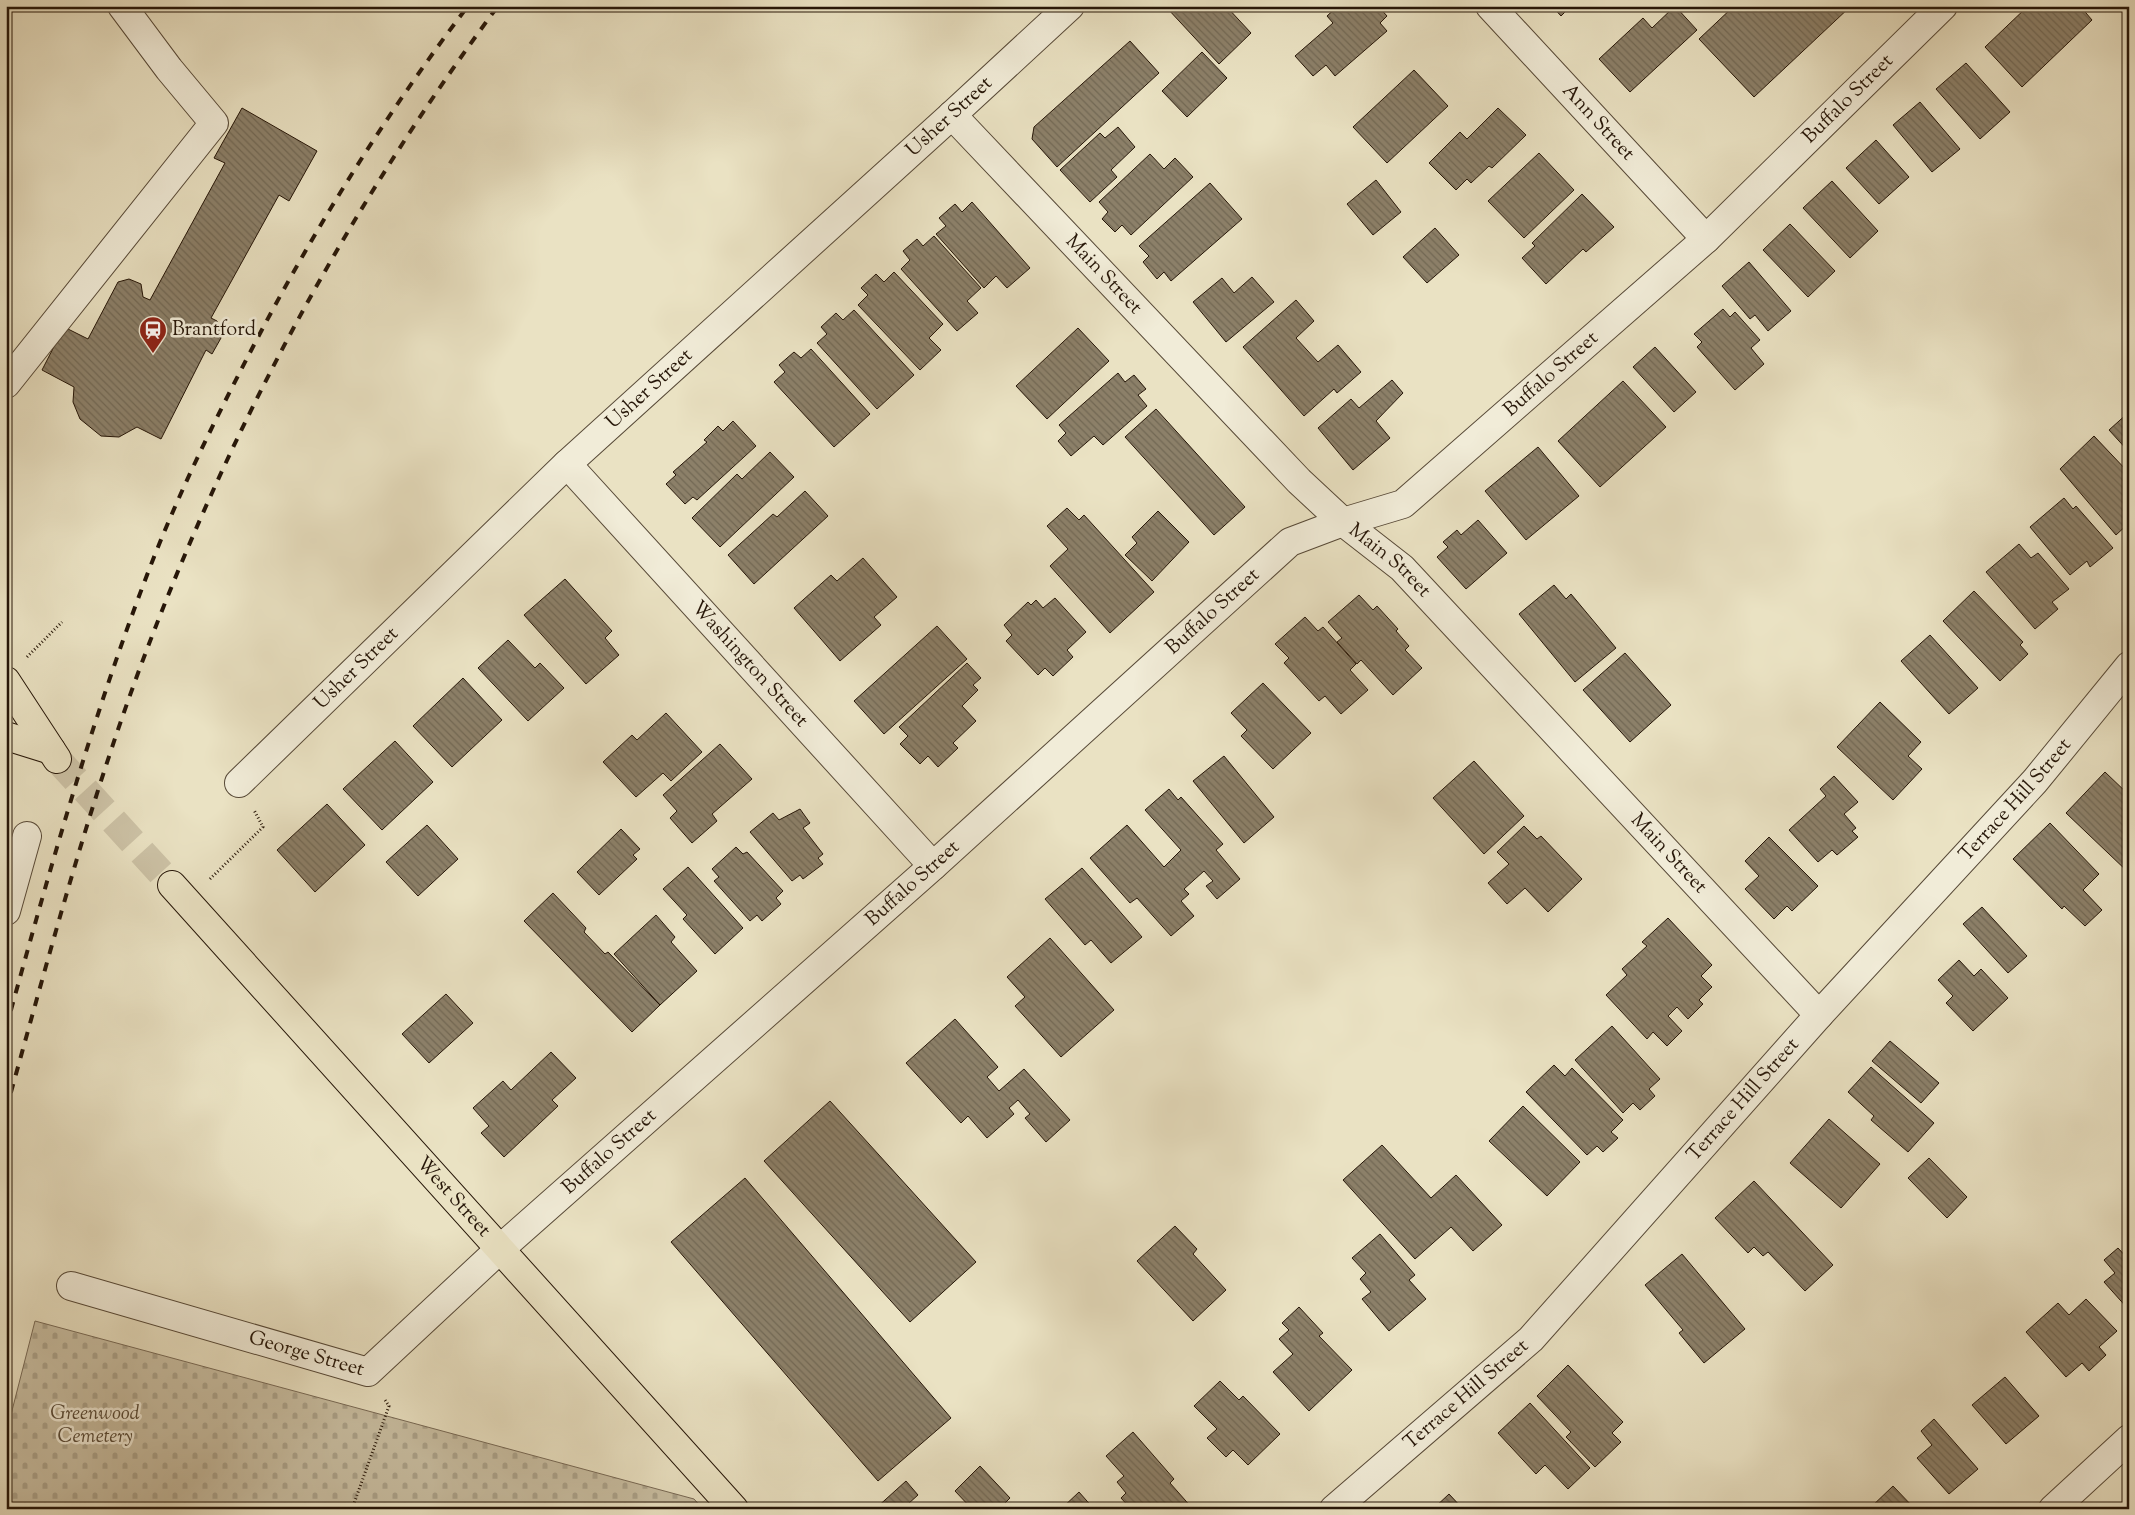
<svg xmlns="http://www.w3.org/2000/svg" width="2135" height="1515" font-family="'Sorts Mill Goudy',serif">
	<style>
		.cemetery { fill: url(#cemetery-stones); stroke: #786a56 }
		.building { fill: url(#building-back-hatch); stroke: #261608 }
		.lines { fill: none; stroke-linecap: round; stroke-linejoin: round }
		.major-tunnel { stroke: #cdc3a7; stroke-width: 28; stroke-dasharray: 28 14; stroke-linecap: butt }
		.minor-casing { stroke: #574937; stroke-width: 30 }
		.major-casing { stroke: #261608; stroke-width: 30 }
		.path { stroke: #261608; stroke-width: 3; stroke-dasharray: 1 2.5; stroke-linecap: butt }
		.minor { stroke: #f1ecd8; stroke-width: 28 }
		.major { stroke: #eae2c3; stroke-width: 28 }
		.rail { stroke: #261608; stroke-width: 4; stroke-dasharray: 9 9; stroke-linecap: butt }
		.labels { text-anchor: middle; dominant-baseline: central; stroke-width: 5; stroke-linejoin: round; paint-order: stroke }
		.street-label { font-size: 20px; fill: #261608; stroke: #f1ecd8 }
		.poi-label { font-size: 20px; fill: #261608; stroke: #f1ecd8; text-anchor: start }
		.park-label { font-size: 20px; font-style: italic; fill: #574936; stroke: #f1ecd8 }
	</style>
	<defs>
		<pattern id="cemetery-stones" width="16" height="16" patternUnits="userSpaceOnUse" patternTransform="scale(1.25)"><rect width="16" height="16" fill="#c9bfa3"/><path d="M2 7V4a2 2 0 0 1 4 0v3zM10 15v-3a2 2 0 0 1 4 0v3z" fill="#aca38b"/></pattern>
		<pattern id="building-back-hatch" width="6" height="6" patternUnits="userSpaceOnUse" patternTransform="scale(1.25)"><rect width="6" height="6" fill="#8c8069"/><path d="M-1 5l2 2M0 0l6 6M5-1l2 2" fill="none" stroke="#726854"/></pattern>
	</defs>
	<rect width="100%" height="100%" fill="#eae2c3"/>
	<filter id="stains"><feTurbulence type="fractalNoise" baseFrequency=".004" numOctaves="4"/><feColorMatrix values="0 0 0 0 .2 0 0 0 0 .09 0 0 0 0 .02 0 0 0 .5 -.17"/></filter>
	<radialGradient id="worn" r=".72"><stop offset=".6" stop-color="#630" stop-opacity="0"/><stop offset="1" stop-color="#630" stop-opacity=".3"/></radialGradient>
	<path class="cemetery" d="M35,1321l659,178 9,10h-697v-75z"/>
	<path class="building" d="M1169,6h57l25,27 -32,31 -52,-56z
		M1338,6h40l9,10 -7,7 7,8 -52,45 -9,-11 -13,11 -18,-20 38,-33 -6,-7z
		M1552,6h19l-10,10z
		M1675,6l22,24 -67,62 -31,-33 44,-41 9,10z
		M1734,6h117l-97,91 -55,-58z
		M2028,6h52l12,14 -70,67 -37,-40z
		M1130,41l29,32 -102,94 -25,-28 2,-12z
		M1202,52l25,26 -40,39 -25,-26z
		M1966,63l44,49 -30,27 -44,-50z
		M1414,70l34,36 -61,57 -34,-36z
		M1920,102l40,47 -28,23 -39,-47z
		M242,108l75,43 -28,50 -10,-6 -68,123 6,3 4,17 -9,16 -6,-4 -45,89 -24,-12 -18,10 -18,-1 -21,-17 -7,-17 1,-15 -32,-17 22,-43 24,12 30,-57 11,-3 12,5 2,13 7,3 75,-137 -11,-5z
		M1498,108l28,27 -34,33 -3,-2 -18,17 -4,-4 -11,11 -27,-27 31,-31 7,7z
		M1118,127l17,20 -24,23 6,7 -27,25 -30,-32 40,-37 5,5z
		M1876,140l33,37 -30,27 -33,-36z
		M1539,153l35,37 -50,48 -36,-37z
		M1150,154l14,15 11,-11 18,19 -62,58 -9,-10 -7,7 -13,-13 6,-7 -9,-10z
		M1376,180l25,32 -28,23 -26,-31z
		M1832,181l46,50 -28,27 -47,-50z
		M1210,183l32,36 -71,62 -7,-9 -7,7 -14,-17 6,-6 -10,-10z
		M1582,194l32,33 -28,25 -3,-3 -37,35 -24,-26 13,-12 -3,-3z
		M972,202l58,66 -23,20 -11,-12 -12,12 -48,-54 10,-8 -7,-8 16,-14 7,8z
		M1790,224l45,47 -27,26 -45,-47z
		M1435,228l24,27 -32,28 -24,-26z
		M934,236l47,52 -14,13 11,12 -21,18 -56,-62 9,-9 -7,-9 14,-12 6,7z
		M1749,262l42,49 -23,20 -13,-16 -5,4 -28,-33z
		M894,272l49,52 -14,14 12,12 -21,20 -62,-65 10,-10 -7,-7 15,-14 8,8z
		M1252,277l22,25 -48,40 -33,-40 29,-24 12,15z
		M1296,300l18,21 -18,17 22,24 20,-17 23,27 -24,21 -3,-4 -30,27 -61,-69z
		M1723,309l7,8 5,-5 25,28 -9,8 13,16 -29,26 -38,-43 5,-5 -8,-8z
		M854,310l60,65 -37,34 -60,-66 10,-9 -6,-7 15,-14 7,7z
		M1078,328l31,33 -62,58 -31,-33z
		M1655,347l41,45 -22,20 -41,-45z
		M811,349l59,65 -36,33 -60,-65 11,-10 -6,-7 15,-13 7,6z
		M2129,361v11l-5,-6z
		M1118,373l7,9 9,-7 12,14 -8,6 9,11 -44,39 -9,-9 -23,20 -13,-15 8,-8 -7,-8z
		M1392,380l11,13 -27,28 14,17 -37,32 -35,-42 33,-29 8,9z
		M1623,381l43,46 -66,60 -42,-46z
		M1156,409l89,98 -31,28 -89,-98z
		M2129,412v40l-20,-22z
		M733,421l23,25 -59,54 -4,-3 -8,7 -19,-20 10,-9 -3,-3 34,-30 -3,-2 14,-14 5,5z
		M2094,436l35,37v50l-13,12 -56,-66z
		M1538,447l41,49 -53,44 -41,-49z
		M770,452l24,25 -74,70 -28,-29 45,-44 5,5z
		M805,491l23,25 -74,68 -26,-29 45,-41 4,3z
		M2064,498l9,11 3,-3 37,42 -23,19 -3,-6 -17,14 -40,-48z
		M1067,508l12,12 5,-5 70,77 -44,41 -60,-67 18,-17 -21,-23z
		M1158,511l31,31 -37,39 -27,-26 12,-12 -5,-6z
		M1478,520l29,33 -41,36 -29,-32 11,-10 -5,-5 14,-12 4,5z
		M2019,544l12,14 7,-5 31,36 -17,13 6,7 -23,20 -49,-57z
		M863,558l34,39 -23,20 7,8 -41,36 -46,-53 37,-33 6,6z
		M565,579l47,52 -7,7 14,17 -33,29 -62,-69z
		M1554,585l12,14 5,-5 45,54 -41,34 -56,-68z
		M1974,591l49,51 -3,3 8,9 -28,27 -57,-60z
		M1359,595l14,15 4,-4 21,23 -2,2 13,15 -4,4 17,18 -29,27 -32,-35 -4,4 -20,-22 5,-4 -14,-16z
		M1055,598l31,34 -19,18 6,7 -20,19 -8,-8 -7,7 -32,-34 6,-6 -8,-10 24,-23 3,3 5,-5 7,8z
		M1305,617l13,14 5,-4 33,37 -6,6 18,20 -27,24 -16,-18 -6,5 -35,-38 5,-5 -14,-14z
		M937,626l30,33 -83,75 -30,-33z
		M1930,635l48,53 -29,26 -48,-53z
		M508,640l27,28 5,-5 24,25 -36,33 -50,-53z
		M1625,653l46,52 -41,37 -47,-52z
		M967,663l14,15 -8,7 5,5 -16,16 14,15 -23,22 5,5 -20,19 -10,-11 -8,8 -20,-20 8,-8 -9,-9z
		M463,678l39,42 -50,47 -39,-41z
		M1263,683l48,50 -38,36 -32,-33 6,-6 -16,-17z
		M1880,702l41,40 -13,14 14,13 -29,31 -56,-53z
		M666,713l36,39 -31,29 -8,-8 -27,24 -33,-35 29,-27 5,5z
		M395,741l38,41 -51,48 -39,-41z
		M720,744l32,35 -40,35 5,7 -25,22 -22,-25 7,-7 -14,-16z
		M1224,756l50,61 -30,26 -51,-62z
		M1474,761l50,55 -40,38 -51,-56z
		M2105,772l24,23v78l-63,-60z
		M1834,776l24,26 -14,12 12,14 -4,3 6,6 -21,18 -5,-5 -14,12 -29,-32 37,-34 -6,-7z
		M1169,789l9,11 3,-3 42,47 -7,6 24,29 -23,20 -11,-13 7,-5 -9,-10 -20,18 5,5 -8,7 13,15 -23,20 -34,-38 -7,5 -40,-45 37,-33 37,42 17,-17 -36,-40z
		M327,804l38,41 -50,47 -38,-42z
		M800,809l10,14 -7,5 20,26 -5,4 5,6 -20,15 -3,-4 -8,6 -42,-49 23,-19 6,7z
		M2050,823l49,51 -16,16 19,20 -17,16 -21,-20 -2,3 -49,-50z
		M427,825l31,34 -40,37 -32,-34z
		M1524,826l13,13 4,-3 41,43 -34,33 -23,-24 -18,16 -19,-21 21,-19 -12,-12z
		M621,829l19,20 -7,6 4,4 -38,36 -22,-23z
		M1769,837l49,49 -26,25 -5,-5 -13,13 -29,-30 14,-13 -14,-15z
		M736,847l7,7 4,-2 36,39 -7,7 5,6 -19,17 -5,-6 -7,6 -36,-40 5,-4 -7,-8z
		M688,867l55,61 -28,26 -32,-35 4,-4 -24,-26z
		M1082,868l60,69 -31,26 -20,-23 -6,5 -40,-46z
		M553,893l33,35 -2,4 21,22 3,-2 52,53 -28,27 -108,-111z
		M1982,907l45,49 -19,17 -45,-49z
		M656,915l19,22 -4,5 26,29 -37,34 -46,-51z
		M1668,918l44,47 -11,11 11,11 -13,13 4,4 -15,15 -11,-12 -9,9 14,15 -15,15 -14,-14 -6,7 -41,-44 21,-20 -5,-6 25,-23 -5,-4z
		M1050,938l64,72 -53,47 -46,-51 10,-9 -18,-20z
		M1959,960l15,16 7,-7 27,29 -35,33 -27,-28 7,-7 -15,-16z
		M446,994l27,29 -44,40 -27,-29z
		M955,1019l43,48 -11,10 12,14 25,-22 46,51 -24,22 -21,-24 5,-4 -12,-14 -9,8 5,6 -27,24 -19,-22 -7,7 -55,-60z
		M1612,1026l48,53 -11,10 6,7 -15,14 -7,-7 -10,10 -48,-53z
		M1890,1041l49,42 -18,20 -49,-42z
		M551,1052l25,26 -24,22 6,6 -54,51 -23,-24 8,-7 -16,-18 30,-27 8,9z
		M1554,1065l11,11 7,-8 51,52 -12,12 7,6 -15,14 -6,-6 -10,9 -61,-63z
		M1871,1067l63,56 -26,29 -37,-32 3,-4 -26,-24z
		M830,1101l146,161 -66,60 -146,-161z
		M1523,1106l57,56 -33,34 -58,-55z
		M1829,1119l51,45 -39,44 -51,-45z
		M1382,1145l49,53 25,-23 46,50 -29,26 -22,-24 -36,32 -72,-79z
		M1929,1158l38,39 -20,21 -39,-40z
		M745,1178l206,240 -73,63 -207,-239z
		M1754,1181l79,84 -28,26 -37,-39 -5,4 -9,-9 -6,6 -33,-35z
		M1175,1226l22,23 -4,5 33,36 -33,31 -56,-60z
		M1380,1234l35,41 -6,5 17,19 -37,32 -27,-32 9,-7 -11,-13 6,-6 -14,-15z
		M2118,1248l11,12v50l-25,-28 11,-9 -11,-13z
		M1682,1254l63,75 -41,34 -25,-30 4,-3 -38,-45z
		M2086,1299l31,32 -18,16 7,8 -17,16 -7,-8 -16,14 -40,-45 32,-29 11,12z
		M1299,1307l24,26 -4,3 33,34 -43,41 -36,-39 20,-18 -14,-15 10,-9 -7,-7z
		M1568,1365l55,57 -11,11 9,9 -26,25 -29,-30 5,-5 -34,-36z
		M2005,1377l34,39 -33,28 -34,-39z
		M1220,1381l19,19 4,-4 37,38 -32,31 -15,-15 -7,7 -19,-19 10,-9 -23,-23z
		M1530,1403l60,65 -22,21 -23,-24 -9,9 -38,-41z
		M1934,1419l44,50 -29,25 -32,-36 15,-13 -11,-14z
		M1133,1432l41,47 -4,4 23,26h-62l-10,-11 5,-5 -9,-11 7,-6 -18,-20z
		M980,1466l30,32 -11,11h-27l-17,-18z
		M906,1481l12,14 -10,9 4,5h-37z
		M1893,1486l22,23h-46z
		M1079,1492l15,17h-33z
		M1449,1494l14,15h-30z"/>
	<g class="lines">
		<path class="major-tunnel" d="M57,759l115,126"/>
		<g class="minor-casing">
			<g id="minor">
				<path id="s1" d="M1490,6l216,233"/>
				<path id="s2" d="M952,115l347,366 44,41 59,46 417,447"/>
				<path d="M6,384l208,-261 -45,-54 -47,-63"/>
				<path id="s3" d="M567,464l366,402"/>
				<path id="s4" d="M239,783l328,-319 385,-349 118,-109"/>
				<path d="M6,911l21,-75"/>
				<path id="s5" d="M71,1286l297,86 132,-123 433,-383 357,-324 53,-20 60,-18 303,-265 237,-233"/>
				<path id="s6" d="M1334,1509l197,-170 288,-324 216,-234 94,-115"/>
				<path d="M2053,1509l76,-70"/>
			</g>
		</g>
		<g class="major-casing">
			<g id="major">
				<path d="M6,681l51,78"/>
				<path d="M6,736l45,14"/>
				<path id="s7" d="M172,885l562,624"/>
			</g>
		</g>
		<path class="path" d="M27,657l35,-35
			M210,879l53,-52 -9,-17
			M352,1509l37,-103 -4,-6"/>
		<use href="#minor" class="minor"/>
		<use href="#major" class="major"/>
		<path class="rail" d="M6,1028c44,-159 88,-318 148,-471 25,-63 55,-125 86,-185 65,-128 141,-252 228,-366
			M6,1110c45,-161 87,-323 148,-479 86,-222 202,-434 344,-625"/>
	</g>
	<defs>
		<g id="station-pin" transform="scale(1.4375)"><path d="M0 17L-7.5 6A9.5 9.5 0 1 1 7.5 6Z" fill="#8f2418" stroke="#f1ecd8"/><path d="M-3-6H3Q5-6 5-4V2Q5 4 3 4L4.5 6H3L1.5 4h-3L-3 6H-4.5L-3 4Q-5 4-5 2V-4Q-5-6-3-6ZM-3.5-4v3h7v-3ZM-3.5 1v1.5H-2V1ZM2 1v1.5H3.5V1Z" fill="#fff"/></g>
	</defs>
	<g fill-rule="evenodd">
		<use href="#station-pin" x="153" y="330"/>
	</g>
	<g class="labels">
		<g class="street-label">
			<text stroke="none"><textPath href="#s5" startOffset="2271">Buffalo Street</textPath></text>
			<text stroke="none"><textPath href="#s4" startOffset="974">Usher Street</textPath></text>
			<text stroke="none"><textPath href="#s1" startOffset="159">Ann Street</textPath></text>
			<text stroke="none"><textPath href="#s2" startOffset="220">Main Street</textPath></text>
			<text stroke="none"><textPath href="#s5" startOffset="1866">Buffalo Street</textPath></text>
			<text stroke="none"><textPath href="#s4" startOffset="569">Usher Street</textPath></text>
			<text stroke="none"><textPath href="#s2" startOffset="625">Main Street</textPath></text>
			<text stroke="none"><textPath href="#s5" startOffset="1446">Buffalo Street</textPath></text>
			<text stroke="none"><textPath href="#s3" startOffset="271">Washington Street</textPath></text>
			<text stroke="none"><textPath href="#s4" startOffset="164">Usher Street</textPath></text>
			<text stroke="none"><textPath href="#s6" startOffset="985">Terrace Hill Street</textPath></text>
			<text stroke="none"><textPath href="#s2" startOffset="1030">Main Street</textPath></text>
			<text stroke="none"><textPath href="#s5" startOffset="1041">Buffalo Street</textPath></text>
			<text stroke="none"><textPath href="#s6" startOffset="580">Terrace Hill Street</textPath></text>
			<text stroke="none"><textPath href="#s5" startOffset="636">Buffalo Street</textPath></text>
			<text stroke="none"><textPath href="#s7" startOffset="420">West Street</textPath></text>
			<text stroke="none"><textPath href="#s5" startOffset="245">George Street</textPath></text>
			<text stroke="none"><textPath href="#s6" startOffset="175">Terrace Hill Street</textPath></text>
		</g>
		<g class="poi-label">
			<text x="172" y="330">Brantford</text>
		</g>
		<g class="park-label">
			<text x="95" y="1414">Greenwood<tspan x="95" dy="23">Cemetery</tspan></text>
		</g>
	</g>
	<rect width="2135" height="1515" fill="none" stroke="#eae2c3" stroke-width="25"/>
	<rect x="8" y="8" width="2120" height="1500" fill="none" stroke="#261608" stroke-width="2.5"/>
	<rect x="12" y="12" width="2110" height="1490" fill="none" stroke="#261608"/>
	<rect width="100%" height="100%" filter="url(#stains)"/>
	<rect width="100%" height="100%" fill="url(#worn)"/>
</svg>
